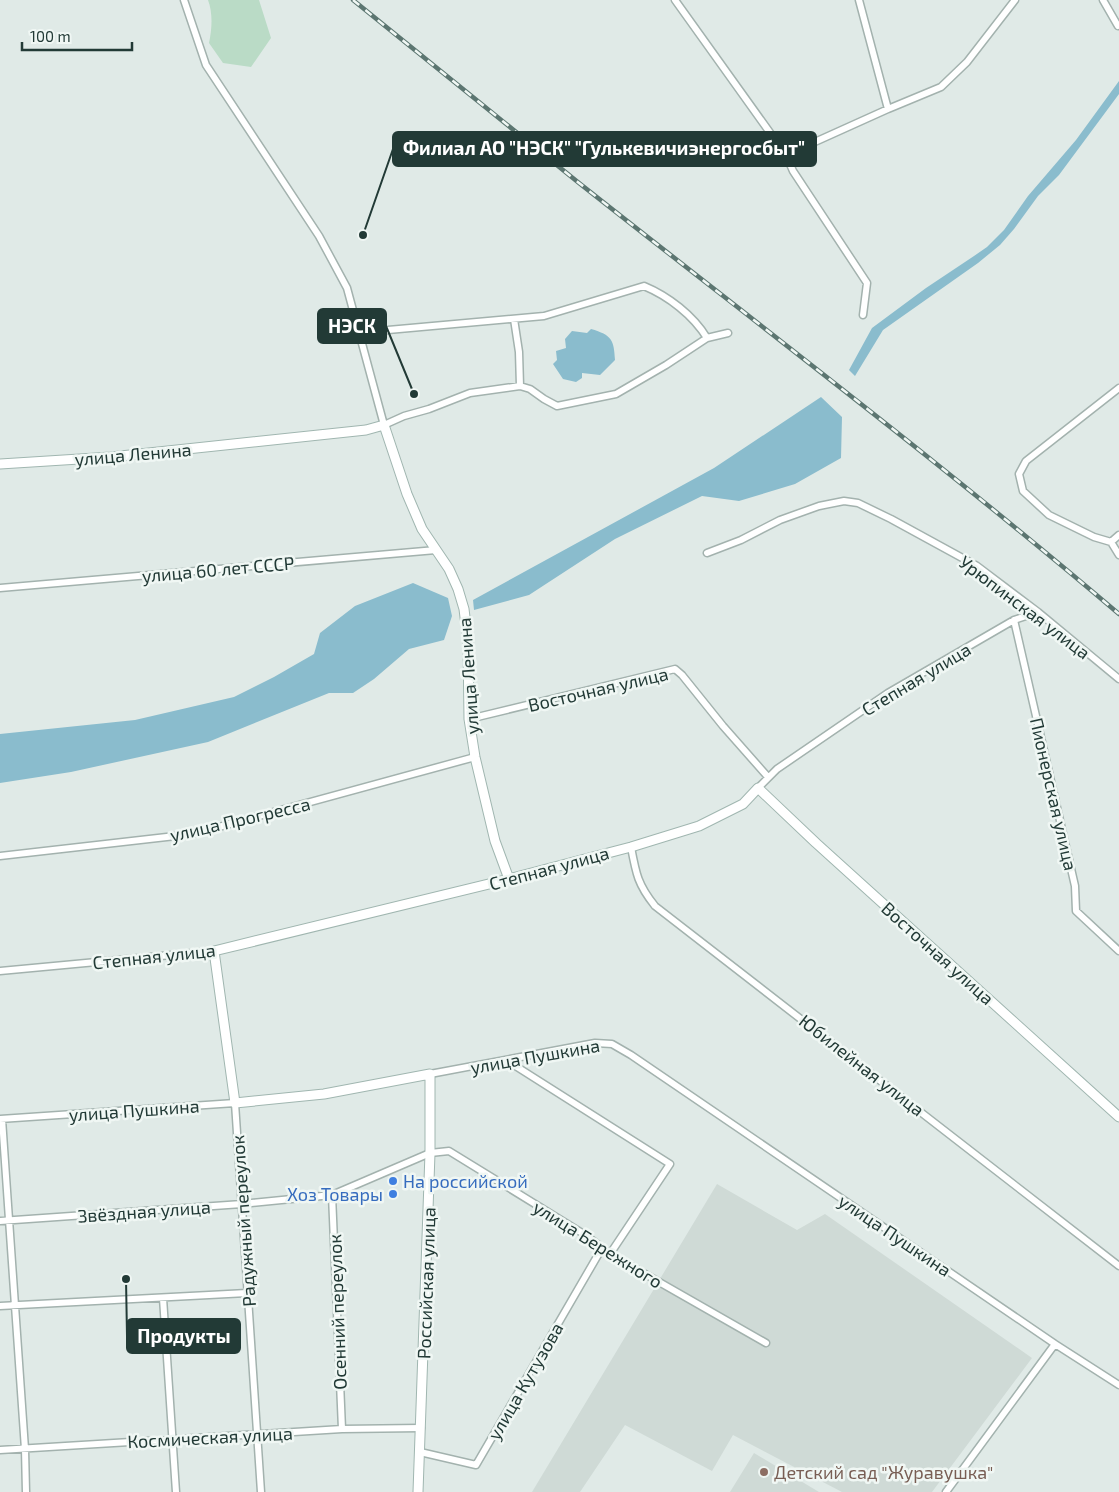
<svg xmlns="http://www.w3.org/2000/svg" width="1119" height="1492" font-family="'Exo 2',sans-serif">
	<style>
		.built { fill: #cfdad6 }
		.green { fill: #badbc6 }
		.water { fill: #8abccd }
		.lines { fill: none; stroke-linecap: round; stroke-linejoin: round }
		.street-casing { stroke: #a3b2ae; stroke-width: 9 }
		.secondary-casing { stroke: #a0b6b0; stroke-width: 11 }
		.street { stroke: #fff; stroke-width: 6 }
		.secondary { stroke: #fff; stroke-width: 9 }
		.rail-casing { stroke: #5c7671; stroke-width: 4.5 }
		.rail { stroke: #f0f7f4; stroke-width: 2.5; stroke-dasharray: 8; stroke-linecap: butt }
		.shop-dot { fill: #3f7fe0; stroke: #f0f7f4; stroke-width: 2 }
		.education-dot { fill: #8d6e63; stroke: #f0f7f4; stroke-width: 2 }
		.labels { text-anchor: middle; dominant-baseline: central; stroke-width: 5; stroke-linejoin: round; paint-order: stroke }
		.street-label { font-size: 18px; fill: #223a36; stroke: #f0f7f4 }
		.shop-label { font-size: 18px; fill: #366cbe; stroke: #f0f7f4; text-anchor: start }
		.education-label { font-size: 18px; fill: #785e54; stroke: #f0f7f4; text-anchor: start }
		.leader { fill: none; stroke: #223a36; stroke-width: 2 }
		.callout-dot { fill: #223a36; stroke: #f0f7f4; stroke-width: 2 }
		.callout { fill: #223a36; stroke: #223a36; stroke-width: 2 }
		.callout-label { font-size: 19px; text-anchor: middle; font-weight: bold; fill: #fff }
	</style>
	<rect width="100%" height="100%" fill="#e0eae7"/>
	<path class="built" d="M717,1184l80,46 28,-16 207,144 -100,134h-90l-109,-57 -21,36 -87,-46 -45,67h-48z
		M754,1453l65,39h-89z"/>
	<path class="green" d="M208,0h51l12,38 -20,29 -28,-4 -14,-20c3,-14 4,-30 -1,-43z"/>
	<path class="water" d="M1119,81v13l-60,81 -21,21 -24,33 -14,16 -22,18 -95,67 -28,46 -6,-6 23,-42 54,-40 48,-32 13,-9 17,-17 24,-34 48,-56z
		M591,329c21,6 23,11 24,31l-15,15 -18,-2v5l-6,4 -13,-3 -10,-15 4,-4 -1,-9 10,-3 -1,-9 7,-8 15,2z
		M821,397l21,20 -1,41 -46,26 -56,17 -37,-5 -87,43 -86,56 -55,15 -1,-10 241,-132z
		M413,583l35,15 4,18 -8,24 -35,9 -35,30 -21,14h-24l-121,49 -137,30 -71,11v-49l135,-14 99,-23 40,-20 40,-23 6,-21 35,-27z"/>
	<g class="lines">
		<g class="street-casing">
			<path id="street" d="M184,0l22,65 113,171 28,52 37,137 20,-9 25,-7 41,-16 50,-7 10,3 14,10 13,7 59,-12 50,-29 41,-27 21,-5
				M675,0l111,155 7,16 74,112 -4,32
				M859,0l29,109
				M1103,0l15,26
				M786,155l102,-46 53,-22 26,-25 48,-62
				M514,319l5,33 1,34
				M360,337l28,-7 156,-14 100,-30c24,10 49,29 63,52
				M1119,388l-93,73 -7,13 4,17 26,24 45,22 17,5 8,13
				M1111,542l8,-7
				M707,553l34,-13 39,-20 39,-14 25,-5 14,2 33,16 86,47 61,46 81,67
				M0,588l436,-38
				M1014,620l61,266 1,25 43,40
				M469,719l206,-50 7,6 41,51 45,51
				M758,788l19,-19 111,-76 126,-73 24,-8
				M631,847c5,27 7,38 24,59l464,360
				M0,856l193,-22 282,-77
				M0,971l214,-20
				M506,1060l164,104 -60,90
				M430,1074l165,-31 17,1 19,11 424,289 64,41
				M0,1119l235,-16 26,389
				M2,1119l23,330 1,43
				M332,1195l10,234
				M0,1221l242,-17 90,-9 98,-42 19,-2 138,85 23,18 156,89
				M163,1298l13,194
				M0,1306l247,-13
				M0,1450l342,-21 79,-1
				M420,1452l56,13 126,-217
				M946,1492l109,-148"/>
		</g>
		<g class="secondary-casing">
			<path id="secondary" d="M0,464l111,-7 255,-27 18,-5 23,69 15,35 27,40 9,20 6,20 4,33 1,77 6,38 20,84 14,38
				M418,1492l12,-339v-79l-106,20 -89,9 -21,-152 295,-72 122,-32 68,-21 44,-22 15,-16 58,55 303,274"/>
		</g>
		<use href="#street" class="street"/>
		<use href="#secondary" class="secondary"/>
		<g class="rail-casing">
			<path id="rail" d="M353,0c75,61 151,122 226,183 181,143 365,282 540,431"/>
		</g>
		<use href="#rail" class="rail"/>
	</g>
	<g class="shop-dot">
		<circle cx="393" cy="1181" r="5"/>
		<circle cx="393" cy="1194" r="5"/>
	</g>
	<circle class="education-dot" cx="764" cy="1472" r="5"/>
	<g class="labels">
		<g class="street-label">
			<text transform="translate(133 454) rotate(-5)">улица Ленина</text>
			<text transform="translate(218 569) rotate(-5)">улица 60 лет СССР</text>
			<text transform="translate(1025 607) rotate(37)">Урюпинская улица</text>
			<text transform="translate(468 676) rotate(-94)">улица Ленина</text>
			<text transform="translate(916 679) rotate(-31)">Степная улица</text>
			<text transform="translate(598 689) rotate(-13)">Восточная улица</text>
			<text transform="translate(1054 794) rotate(77)">Пионерская улица</text>
			<text transform="translate(240 819) rotate(-13)">улица Прогресса</text>
			<text transform="translate(549 868) rotate(-15)">Степная улица</text>
			<text transform="translate(938 953) rotate(42)">Восточная улица</text>
			<text transform="translate(154 956) rotate(-6)">Степная улица</text>
			<text transform="translate(535 1056) rotate(-10)">улица Пушкина</text>
			<text transform="translate(862 1065) rotate(38)">Юбилейная улица</text>
			<text transform="translate(134 1110) rotate(-4)">улица Пушкина</text>
			<text transform="translate(144 1211) rotate(-4)">Звёздная улица</text>
			<text transform="translate(243 1221) rotate(-94)">Радужный переулок</text>
			<text transform="translate(895 1235) rotate(34)">улица Пушкина</text>
			<text transform="translate(598 1244) rotate(32)">улица Бережного</text>
			<text transform="translate(426 1283) rotate(-88)">Российская улица</text>
			<text transform="translate(337 1312) rotate(-92)">Осенний переулок</text>
			<text transform="translate(525 1381) rotate(-60)">улица Кутузова</text>
			<text transform="translate(210 1437) rotate(-3)">Космическая улица</text>
		</g>
		<g class="shop-label">
			<text x="403" y="1181">На российской</text>
			<text x="383" y="1194" text-anchor="end">Хоз Товары</text>
		</g>
		<g class="education-label">
			<text x="774" y="1472">Детский сад "Журавушка"</text>
		</g>
	</g>
	<path class="leader" d="M363 235L393 149M414 394L386 326M126 1279L127 1336"/>
	<g class="callout-dot">
		<circle cx="363" cy="235" r="5"/>
		<circle cx="414" cy="394" r="5"/>
		<circle cx="126" cy="1279" r="5"/>
	</g>
	<g class="callout">
		<rect x="393" y="132" width="423" height="34" rx="5"/>
		<rect x="318" y="309" width="68" height="34" rx="5"/>
		<rect x="127" y="1319" width="113" height="34" rx="5"/>
	</g>
	<g class="callout-label">
		<text x="604" y="155">Филиал АО "НЭСК" "Гулькевичиэнергосбыт"</text>
		<text x="352" y="333">НЭСК</text>
		<text x="184" y="1343">Продукты</text>
	</g>
	<path d="M22 42v8h110v-8" fill="none" stroke="#223a36" stroke-width="2.5"/>
	<text x="30" y="42" font-size="15" fill="#223a36" stroke="#f0f7f4" stroke-width="4" paint-order="stroke">100 m</text>
</svg>
